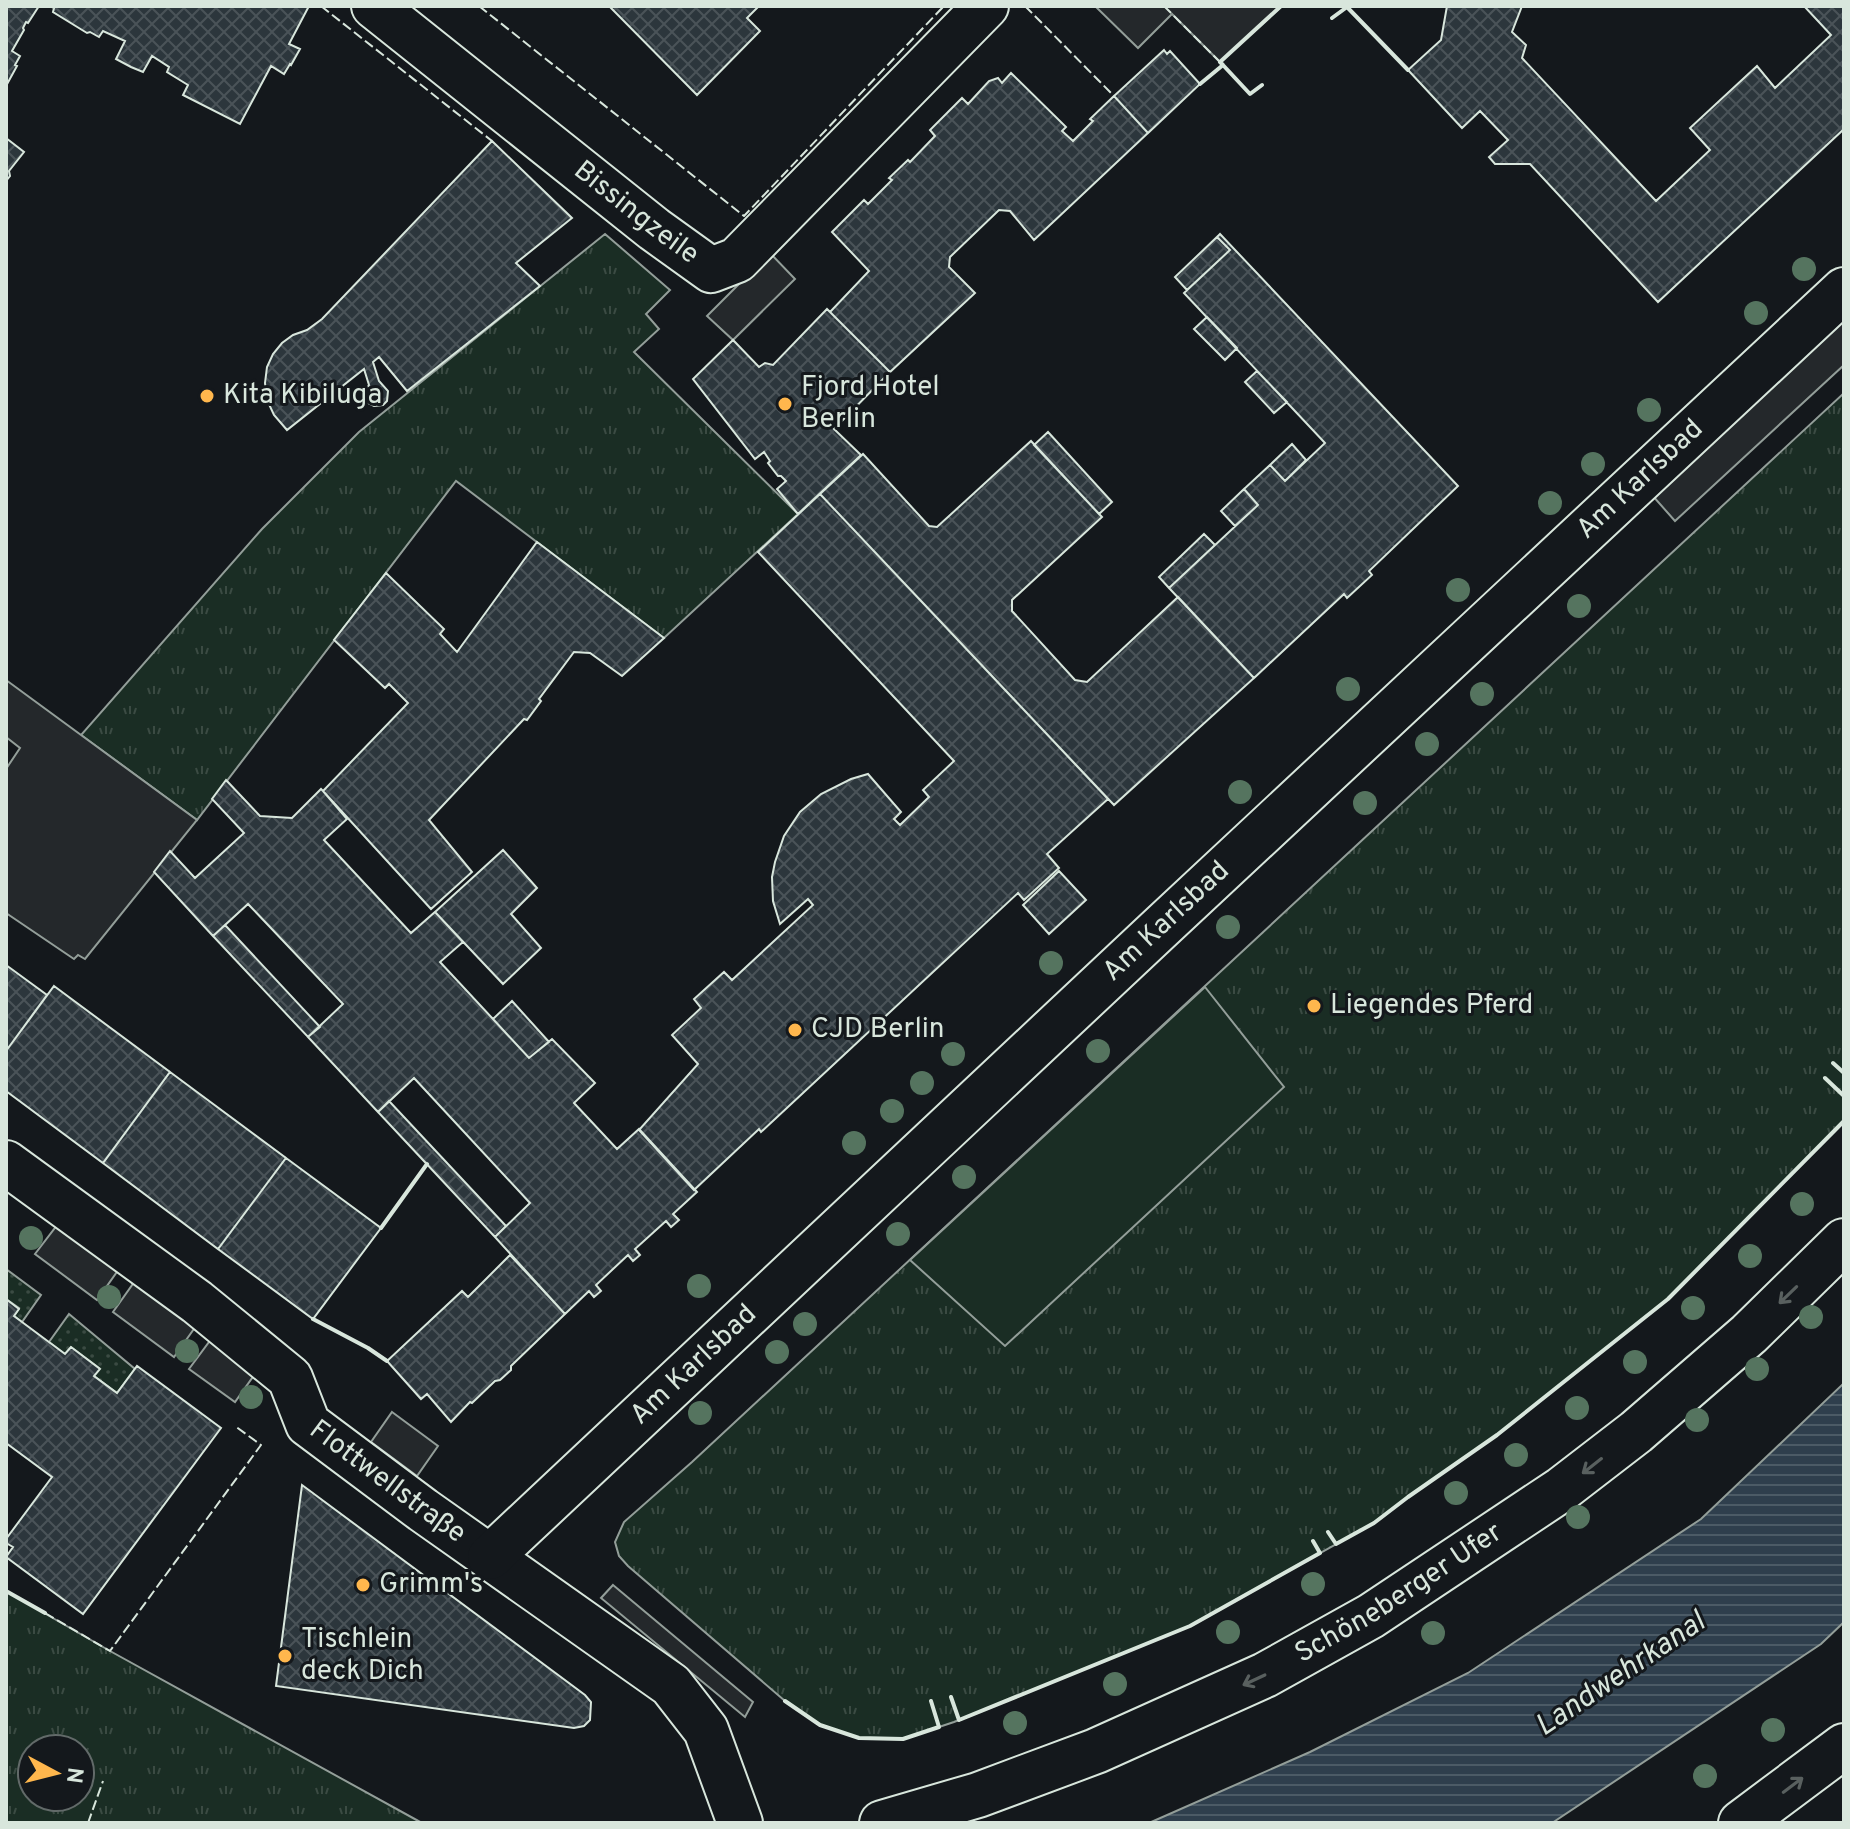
<svg xmlns="http://www.w3.org/2000/svg" width="1850" height="1829" font-family="Overpass,sans-serif">
	<style>
		.grass { fill: url(#grass-dots); stroke: #939e99; stroke-width: 2 }
		.park { fill: url(#park-tufts); stroke: #939e99; stroke-width: 2; fill-rule: evenodd }
		.pitch { fill: #1a2d24; stroke: #939e99; stroke-width: 2 }
		.parking { fill: #24282b; stroke: #939e99; stroke-width: 2 }
		.water { fill: url(#water-rules); stroke: #939e99; stroke-width: 2 }
		.building { fill: url(#building-cross-hatch); stroke: #d8e6dc; stroke-width: 2 }
		.lines { fill: none; stroke-linecap: round; stroke-linejoin: round }
		.minor-casing { stroke: #d8e6dc; stroke-width: 48 }
		.major-casing { stroke: #d8e6dc; stroke-width: 48 }
		.minor { stroke: #14181c; stroke-width: 44 }
		.major { stroke: #14181c; stroke-width: 44 }
		.fence { stroke: #d8e6dc; stroke-width: 2; stroke-dasharray: 10 4; stroke-linecap: butt }
		.wall { stroke: #d8e6dc; stroke-width: 4 }
		.tree { fill: #55745f }
		.oneway { stroke: #59605f }
		.poi-dot { fill: #ffb74d; stroke: #14181c; stroke-width: 3 }
		.labels { text-anchor: middle; dominant-baseline: central; stroke-width: 6; stroke-linejoin: round; paint-order: stroke }
		.street-label { font-size: 28px; fill: #d8e6dc; stroke: #14181c }
		.poi-label { font-size: 28px; fill: #d8e6dc; stroke: #14181c; text-anchor: start }
		.water-label { font-size: 30px; font-style: italic; fill: #d8e6dc; stroke: #14181c }
	</style>
	<defs>
		<pattern id="grass-dots" width="8" height="8" patternUnits="userSpaceOnUse" patternTransform="scale(2)"><rect width="8" height="8" fill="#1a2d24"/><path d="M2 2h.1M6 6h.1" fill="none" stroke="#3b4b43" stroke-width="1.8" stroke-linecap="round"/></pattern>
		<pattern id="park-tufts" width="24" height="20" patternUnits="userSpaceOnUse" patternTransform="scale(2)"><rect width="24" height="20" fill="#1a2d24"/><path d="M3 7l-1-3M5 7V3M7 7l1-3M15 17l-1-3M17 17v-4M19 17l1-3" fill="none" stroke="#3b4b43"/></pattern>
		<pattern id="water-rules" width="6" height="5" patternUnits="userSpaceOnUse" patternTransform="scale(2)"><rect width="6" height="5" fill="#2f3f4d"/><path d="M0 2.5h6" fill="none" stroke="#4c5b66"/></pattern>
		<pattern id="building-cross-hatch" width="8" height="8" patternUnits="userSpaceOnUse" patternTransform="scale(2)"><rect width="8" height="8" fill="#2c363c"/><path d="M0 0l8 8M0 8l8-8" fill="none" stroke="#4a5358"/></pattern>
	</defs>
	<rect width="100%" height="100%" fill="#14181c"/>
	<path class="grass" d="M6,1269l35,26 -19,27 -8,-6 5,-8 -13,-9z
		M69,1314l66,55 -18,24 -23,-17 5,-8 -28,-21 -6,7 -16,-12z"/>
	<path class="park" d="M605,234l65,56 -24,24 13,15 -25,23 164,162 -134,124 -208,-157 -259,339 -116,-85 181,-206 97,-97z
		M1844,393v728l-176,178 -171,136 -89,62 -34,26 -184,103 -236,96 -51,17 -44,-1 -39,-13 -35,-24 -157,-135 -9,-10 -4,-14 9,-20 68,-60z
		M6,1591l104,60 312,172h-416zM32,1749h48v48h-48z"/>
	<path class="pitch" d="M1205,987l79,100 -279,259 -95,-86z"/>
	<path class="parking" d="M1095,6h187l-62,56 -48,-48 -34,34z
		M770,253l25,26 -62,61 -26,-24z
		M1844,318v47l-169,156 -23,-26z
		M6,680l191,140 -112,139 -7,-4 -4,4 -68,-46v-144l14,-21 -14,-11z
		M58,1224l61,45 -22,31 -62,-46z
		M135,1281l61,45 -22,31 -61,-45z
		M212,1338l45,33 -22,31 -46,-33z
		M392,1412l46,34 -21,30 -46,-34z
		M613,1585l140,117 -8,15 -144,-119z"/>
	<path class="water" d="M1844,1383v239l-23,22 -269,179h-403l161,-71 158,-79 233,-154z"/>
	<path class="building" d="M6,6h33l-11,17 -2,-1 -3,6 1,2 -12,21 8,5 -5,9 2,1 -11,20z
		M50,6h259l-20,38 11,5 -9,16 -1,-1 -6,10 -13,-8 -31,58 -57,-29 5,-10 -21,-13 2,-5 -17,-11 -9,16 -12,-5 -15,-8 9,-18 -22,-10 -4,6 -9,-5 -3,1 -34,-21 1,-4z
		M609,6h150l-12,12 13,13 -63,64z
		M1447,6h75l-10,26 14,13 -4,13 134,143 54,-51 -20,-22 67,-62 18,22 56,-53 -27,-29h40v123l-186,173 -128,-138h-35l-6,-7 19,-17 -28,-29 -18,17 -54,-58 33,-30z
		M1164,50l3,4 3,-3 30,33 -52,49 -34,-37z
		M1011,73l55,54 -4,4 11,10 20,-20 -3,-2 24,-23 34,37 -114,107 -24,-29 -11,-1 -49,47 -1,10 26,26 -85,79 -60,-60 39,-41 -37,-39 32,-32 4,4 24,-24 -3,-2 19,-18 2,2 25,-26 -5,-6 32,-32 6,6 21,-23 9,-3 4,5z
		M6,138l18,14 -15,19 1,5 -4,5z
		M492,141l80,77 -56,45 24,23 -133,105 -28,-34 -6,5 6,19 9,10 -1,10 -4,4 -9,1 -6,-3 -4,-6 1,-6 4,-6 -5,-16 -77,61 -13,-15 -7,-15 -2,-17 2,-16 6,-13 9,-11 11,-8 14,-5 15,-11z
		M1220,234l238,252 -89,85 3,4 -25,23 -3,-4 -90,84 -85,-90 89,-83 -14,-16 26,-24 15,16 40,-38 -141,-150 46,-43 -13,-13z
		M1217,237l13,13 -43,40 -12,-13z
		M827,309l63,63 -56,57 27,26 -63,59 -21,-25 9,-8 -5,-5h-3l-10,-13 2,-2 -6,-9 -9,7 -62,-80 40,-39 26,27 6,-4 8,2z
		M1207,317l30,31 -12,12 -31,-31z
		M1257,371l30,31 -13,11 -29,-31z
		M1048,432l64,70 -13,12 -65,-69z
		M1031,441l71,76 -90,83v11l63,69 12,2 91,-85 76,81 -140,127 -294,-311 43,-40 66,72 8,1z
		M1292,444l14,16 -21,21 -15,-16z
		M1244,489l14,16 -23,21 -14,-15z
		M820,494l288,305 -61,55 12,14 -35,32 -6,-7 -257,239 -2,-3 -65,61 -55,-60 59,-66 -26,-29 29,-27 -7,-9 30,-27 8,8 81,-75 -5,-6 -28,25 -7,-23 -1,-24 3,-15 9,-26 16,-24 21,-18 30,-15 17,-5 33,38 -7,7 6,6 29,-28 -6,-7 31,-29 -196,-209z
		M1204,534l11,11 -46,43 -10,-11z
		M537,542l127,96 -42,38 -32,-23 -16,-1 -35,47 2,2 -14,19 -3,-1 -95,101 43,52 -41,37 -108,-118 85,-88 -19,-19 -4,4 -51,-48 52,-67 58,56 -4,5 17,18z
		M226,780l34,36 32,2 29,-29 2,2 24,28 -23,21 87,93 24,-21 28,30 -23,20 53,57 36,39 23,-19 43,44 -21,20 43,46 22,-20 58,63 -24,22 6,6 -8,7 -5,-6 -31,28 5,6 -7,6 -5,-6 -32,30 5,6 -7,6 -5,-6 -24,23 -70,-77 35,-34 -116,-125 -36,34 -70,-75 35,-33 -95,-100 -35,32 -59,-64 16,-21 25,27 49,-45 -32,-34z
		M503,850l34,38 -26,26 30,34 -38,36 -68,-72z
		M1059,871l27,29 -37,34 -26,-29z
		M225,925l95,102 -12,10 -95,-101z
		M6,965l41,30 -41,56z
		M54,986l116,86 -67,91 -97,-72v-40z
		M512,1001l37,41 -20,16 -36,-39z
		M170,1072l116,86 -68,91 -115,-86z
		M389,1101l117,125 -11,11 -117,-125z
		M286,1158l95,70 -68,91 -95,-70z
		M510,1255l55,59 -54,52v4l-11,10 -5,1 -23,22 -2,-1 -19,20 -24,-28 -6,5 -34,-38 75,-70 6,6z
		M6,1299l13,10 -5,7 51,38 6,-7 29,22 -6,7 23,17 20,-27 84,62 -138,186 -77,-57 7,-10 -7,-4v-4l46,-62 -46,-34z
		M302,1485l283,210 6,7 -1,18 -6,6 -10,2 -298,-42z"/>
	<g class="lines">
		<g class="minor-casing">
			<g id="minor">
				<path id="s1" d="M374,6l280,223 57,41 26,-10 249,-254"/>
				<path id="s2" d="M6,1163l191,139 93,76 18,46 115,86 248,175 35,45 34,93"/>
				<path id="s3" d="M490,1557l667,-626 687,-641"/>
			</g>
		</g>
		<g class="major-casing">
			<g id="major">
				<path id="s4" d="M882,1823l96,-28 118,-44 169,-76 106,-59 191,-127 74,-57 113,-98 95,-93"/>
				<path d="M1741,1823l103,-77"/>
			</g>
		</g>
		<use href="#minor" class="minor"/>
		<use href="#major" class="major"/>
		<path class="fence" d="M321,6l171,135
			M479,6l265,210 200,-210
			M1025,6l89,90
			M1164,6l56,56
			M45,1613l65,38 151,-206 -26,-19
			M88,1823l15,-42"/>
		<path class="wall" d="M1332,18l15,-11 61,63
			M1222,64l28,30 12,-9
			M1200,84l23,-19 -3,-3 61,-56
			M1833,1063l11,10
			M1825,1078l19,18
			M381,1228l46,-64
			M313,1319l55,29 19,13
			M1328,1532l8,12 38,-21 34,-26 89,-62 171,-136 176,-178
			M6,1591l39,22
			M951,1697l8,23 231,-94 130,-73 -7,-12
			M785,1701l35,24 39,13 44,1 36,-12 -8,-26"/>
	</g>
	<g class="tree">
		<circle cx="1804" cy="269" r="12"/>
		<circle cx="1756" cy="313" r="12"/>
		<circle cx="1649" cy="410" r="12"/>
		<circle cx="1593" cy="464" r="12"/>
		<circle cx="1550" cy="503" r="12"/>
		<circle cx="1458" cy="590" r="12"/>
		<circle cx="1579" cy="606" r="12"/>
		<circle cx="1348" cy="689" r="12"/>
		<circle cx="1482" cy="694" r="12"/>
		<circle cx="1427" cy="744" r="12"/>
		<circle cx="1240" cy="792" r="12"/>
		<circle cx="1365" cy="803" r="12"/>
		<circle cx="1228" cy="927" r="12"/>
		<circle cx="1051" cy="963" r="12"/>
		<circle cx="1098" cy="1051" r="12"/>
		<circle cx="953" cy="1054" r="12"/>
		<circle cx="922" cy="1083" r="12"/>
		<circle cx="892" cy="1111" r="12"/>
		<circle cx="854" cy="1143" r="12"/>
		<circle cx="964" cy="1177" r="12"/>
		<circle cx="1802" cy="1204" r="12"/>
		<circle cx="898" cy="1234" r="12"/>
		<circle cx="31" cy="1238" r="12"/>
		<circle cx="1750" cy="1256" r="12"/>
		<circle cx="699" cy="1286" r="12"/>
		<circle cx="109" cy="1297" r="12"/>
		<circle cx="1693" cy="1308" r="12"/>
		<circle cx="1811" cy="1317" r="12"/>
		<circle cx="805" cy="1324" r="12"/>
		<circle cx="187" cy="1351" r="12"/>
		<circle cx="777" cy="1352" r="12"/>
		<circle cx="1635" cy="1362" r="12"/>
		<circle cx="1757" cy="1369" r="12"/>
		<circle cx="251" cy="1397" r="12"/>
		<circle cx="1577" cy="1408" r="12"/>
		<circle cx="700" cy="1413" r="12"/>
		<circle cx="1697" cy="1420" r="12"/>
		<circle cx="1516" cy="1455" r="12"/>
		<circle cx="1456" cy="1493" r="12"/>
		<circle cx="1578" cy="1517" r="12"/>
		<circle cx="1313" cy="1584" r="12"/>
		<circle cx="1228" cy="1632" r="12"/>
		<circle cx="1433" cy="1633" r="12"/>
		<circle cx="1115" cy="1684" r="12"/>
		<circle cx="1015" cy="1723" r="12"/>
		<circle cx="1773" cy="1730" r="12"/>
		<circle cx="1705" cy="1776" r="12"/>
	</g>
	<defs><path id="oneway-shaft" d="M-6 0H5M1.5-3L5.5 0L1.5 3" fill="none" stroke-width="1.6" stroke-linecap="round" stroke-linejoin="round" transform="scale(2)"/></defs>
	<g class="oneway">
		<use href="#oneway-shaft" transform="translate(1788 1295) rotate(136)"/>
		<use href="#oneway-shaft" transform="translate(1592 1466) rotate(142)"/>
		<use href="#oneway-shaft" transform="translate(1254 1680) rotate(155)"/>
		<use href="#oneway-shaft" transform="translate(1793 1785) rotate(-37)"/>
	</g>
	<g class="poi-dot">
		<circle cx="207" cy="396" r="8"/>
		<circle cx="785" cy="404" r="8"/>
		<circle cx="1314" cy="1006" r="8"/>
		<circle cx="795" cy="1030" r="8"/>
		<circle cx="363" cy="1585" r="8"/>
		<circle cx="285" cy="1656" r="8"/>
	</g>
	<g class="labels">
		<g class="street-label">
			<text stroke="none"><textPath href="#s1" startOffset="334">Bissingzeile</textPath></text>
			<text stroke="none"><textPath href="#s3" startOffset="1576">Am Karlsbad</textPath></text>
			<text stroke="none"><textPath href="#s3" startOffset="928">Am Karlsbad</textPath></text>
			<text stroke="none"><textPath href="#s3" startOffset="280">Am Karlsbad</textPath></text>
			<text stroke="none"><textPath href="#s2" startOffset="504">Flottwellstraße</textPath></text>
			<text stroke="none"><textPath href="#s4" startOffset="568">Schöneberger Ufer</textPath></text>
		</g>
		<g class="poi-label">
			<text x="801" y="388">Fjord Hotel<tspan x="801" dy="32">Berlin</tspan></text>
			<text x="223" y="396">Kita Kibiluga</text>
			<text x="1330" y="1006">Liegendes Pferd</text>
			<text x="811" y="1030">CJD Berlin</text>
			<text x="379" y="1585">Grimm's</text>
			<text x="301" y="1640">Tischlein<tspan x="301" dy="32">deck Dich</tspan></text>
		</g>
		<g class="water-label">
			<text transform="translate(1621 1675) rotate(-34)">Landwehrkanal</text>
		</g>
	</g>
	<rect width="1850" height="1829" fill="none" stroke="#d8e6dc" stroke-width="16"/>
	<g transform="translate(56 1773) rotate(97)"><circle r="38" fill="#14181c" stroke="#626a69" stroke-width="2"/>
	<path d="M0-6L14 30L0 20L-14 30Z" fill="#ffb74d"/>
	<text y="-12" font-size="22" font-weight="bold" text-anchor="middle" fill="#d8e6dc">N</text>
	</g>
</svg>
